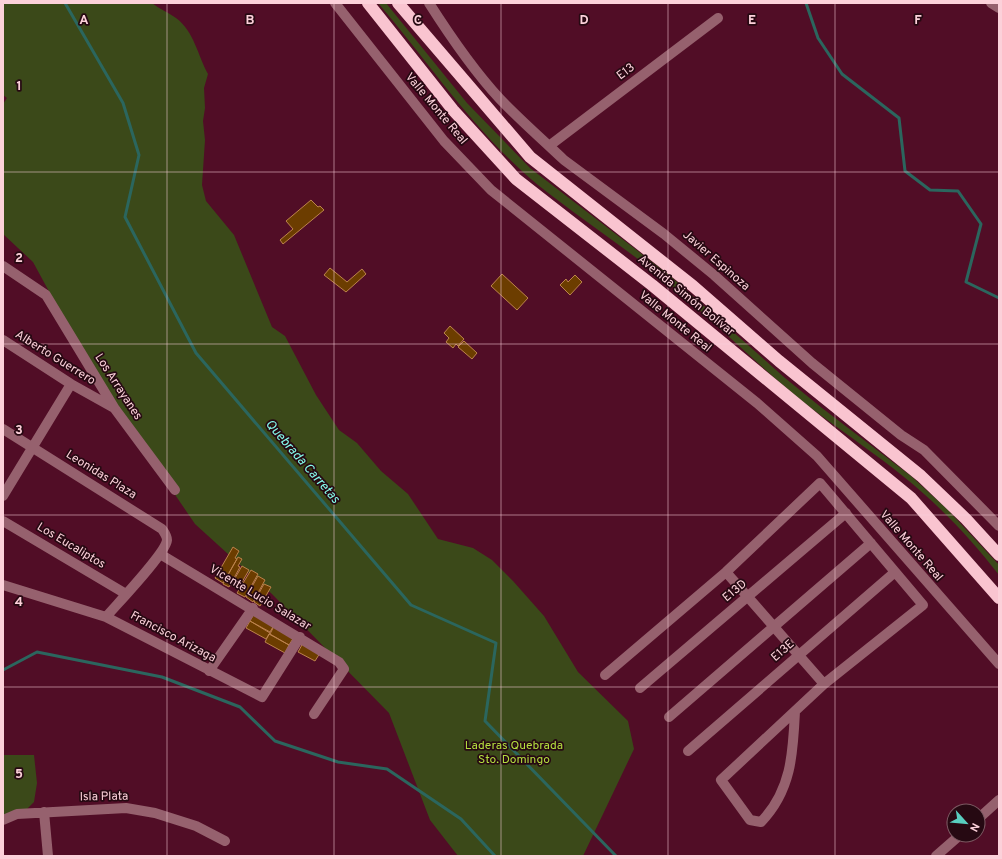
<svg xmlns="http://www.w3.org/2000/svg" width="1002" height="859" font-family="Overpass,sans-serif">
	<style>
		.green { fill: #3b4919 }
		.lines { fill: none; stroke-linecap: round; stroke-linejoin: round }
		.stream { stroke: #2b665e; stroke-width: 3 }
		.building { fill: #6c3d00; stroke: #bc834c }
		.minor { stroke: #96616e; stroke-width: 10 }
		.highway { stroke: #f9c4d0; stroke-width: 12 }
		.grid { fill: none; stroke: #fcd1da; stroke-width: 1; stroke-opacity: 0.55 }
		.labels { text-anchor: middle; dominant-baseline: central; stroke-width: 3.5; stroke-linejoin: round; paint-order: stroke }
		.street-label { font-size: 12px; fill: #fcd1da; stroke: #260912 }
		.park-label { font-size: 12px; fill: #b3df3f; stroke: #260912 }
		.water-label { font-size: 13px; font-style: italic; fill: #85fdec; stroke: #260912 }
		.grid-label { font-size: 13px; text-anchor: middle; font-weight: bold; fill: #fcd1da; stroke: #260912; stroke-width: 3.5; stroke-linejoin: round; paint-order: stroke }
	</style>
	<rect width="100%" height="100%" fill="#510d26"/>
	<path class="green" d="M3,3h149c7,6 16,9 24,15 18,13 22,38 32,56l-4,14 1,20 -2,13 2,19 -3,45 4,16 28,34 38,92 13,9 31,59 23,35 18,13 24,28 27,23 30,45 35,9 19,12 21,21 31,35 34,56 50,49 6,28 -51,107h-125l-28,-36 -41,-107 -117,-119 -77,-70 -60,-88 -26,-34 -76,-140 -30,-28v-130l4,-6 -4,-3z
		M378,3h8l81,100 63,65 139,107 116,103 37,30 89,68 37,34 51,55v10c-27,-35 -60,-70 -95,-98 -27,-22 -57,-42 -85,-63 -51,-38 -96,-85 -145,-126 -43,-37 -91,-67 -136,-103 -62,-51 -108,-121 -160,-182z
		M3,755h31l3,28 -3,19 -8,8 -23,6z"/>
	<g class="lines">
		<path class="stream" d="M65,3l58,100 16,52 -14,62 71,136 215,252 85,38 -11,78 131,135
			M806,3l12,35 24,36 57,44 6,53 25,19 28,1 23,33 -15,58 33,16
			M3,670l34,-18 125,25 78,30 35,34 63,21 49,7 74,50 34,37"/>
	</g>
	<path class="building" d="M311,200l7,7 2,-1 4,4 -41,34 -3,-4 13,-11 -7,-8z
		M330,268l17,14 15,-13 4,5 -20,18 -22,-17z
		M502,274l26,24 -11,12 -26,-24z
		M575,275l7,7 -12,13 -10,-10 6,-6 2,3z
		M450,326l14,13 -6,7 -2,-2 -3,4 -7,-6 3,-4 -5,-5z
		M464,341l13,12 -5,6 -14,-12z
		M233,547l6,4 -4,7 2,1 -14,24 -8,-5z
		M238,557l4,2 -4,7 2,1 -11,20 -6,-3z
		M242,566l7,4 -11,19 -7,-4z
		M251,570l7,4 -13,23 -8,-4z
		M258,576l7,4 -12,22 -7,-5z
		M264,584l7,3 -11,19 -6,-4z
		M255,612l19,13 -4,7 -20,-11z
		M250,621l20,12 -4,6 -20,-11z
		M274,626l20,11 -5,8 -19,-11z
		M269,634l20,11 -4,8 -20,-11z
		M303,643l17,10 -5,8 -17,-9z"/>
	<g class="lines">
		<path class="minor" d="M335,3l109,138 47,49 266,213 60,53 182,208
			M429,3c21,33 44,67 71,96 20,21 43,41 64,61l100,74 50,41 98,88 89,72 23,15 75,76
			M991,3l8,5
			M549,146l169,-128
			M3,266l43,29 69,114 60,81
			M3,340l68,44 43,24
			M3,429l159,100c2,3 5,7 5,11 -1,13 -50,64 -61,77
			M3,496l68,-112
			M3,521l123,73
			M160,554l179,108 5,7 -30,45
			M726,572l98,112
			M3,585l103,32 156,80 38,-60
			M209,671l44,-63
			M605,675l121,-103 94,-89 103,122 -99,79 -103,96 29,40 11,2c31,-32 32,-70 34,-111
			M640,688l206,-175
			M669,717l202,-174
			M688,751l207,-179
			M44,812l4,44
			M978,819l21,-19
			M3,820l14,-6 109,-6 29,5 41,13 29,15
			M936,856l24,-21"/>
		<path class="highway" d="M368,3l85,107 63,69 136,106 259,213 88,100
			M398,3l132,154 163,129 86,75 142,115 45,43 33,36"/>
	</g>
	<path class="grid" d="M167,3v853M334,3v853M501,3v853M668,3v853M835,3v853M3,172h996M3,344h996M3,515h996M3,687h996"/>
	<g class="labels">
		<g class="street-label">
			<text transform="translate(626 72) rotate(-37)">E13</text>
			<text transform="translate(436 109) rotate(50)">Valle Monte Real</text>
			<text transform="translate(716 261) rotate(41)">Javier Espinoza</text>
			<text transform="translate(686 296) rotate(39)">Avenida Simón Bolívar</text>
			<text transform="translate(675 322) rotate(39)">Valle Monte Real</text>
			<text transform="translate(55 358) rotate(32)">Alberto Guerrero</text>
			<text transform="translate(118 387) rotate(57)">Los Arrayanes</text>
			<text transform="translate(101 475) rotate(32)">Leonidas Plaza</text>
			<text transform="translate(71 546) rotate(31)">Los Eucaliptos</text>
			<text transform="translate(911 546) rotate(49)">Valle Monte Real</text>
			<text transform="translate(735 591) rotate(-40)">E13D</text>
			<text transform="translate(260 598) rotate(31)">Vicente Lucio Salazar</text>
			<text transform="translate(173 637) rotate(28)">Francisco Arizaga</text>
			<text transform="translate(783 651) rotate(-41)">E13E</text>
			<text transform="translate(104 797) rotate(-1)">Isla Plata</text>
		</g>
		<g class="park-label">
			<text x="514" y="746">Laderas Quebrada<tspan x="514" dy="14">Sto. Domingo</tspan></text>
		</g>
		<g class="water-label">
			<text transform="translate(302 462) rotate(49)">Quebrada Carretas</text>
		</g>
	</g>
	<g class="grid-label">
		<text x="84" y="24">A</text>
		<text x="250" y="24">B</text>
		<text x="418" y="24">C</text>
		<text x="584" y="24">D</text>
		<text x="752" y="24">E</text>
		<text x="918" y="24">F</text>
		<text x="19" y="90">1</text>
		<text x="19" y="262">2</text>
		<text x="19" y="434">3</text>
		<text x="19" y="606">4</text>
		<text x="19" y="778">5</text>
	</g>
	<rect width="1002" height="859" fill="none" stroke="#fcd1da" stroke-width="8"/>
	<g transform="translate(966 823) rotate(117)"><circle r="19" fill="#260912" stroke="#7c5962"/>
	<path d="M0-3L7 15L0 10L-7 15Z" fill="#59cebf"/>
	<text y="-6" font-size="11" font-weight="bold" text-anchor="middle" fill="#fcd1da">N</text>
	</g>
</svg>
